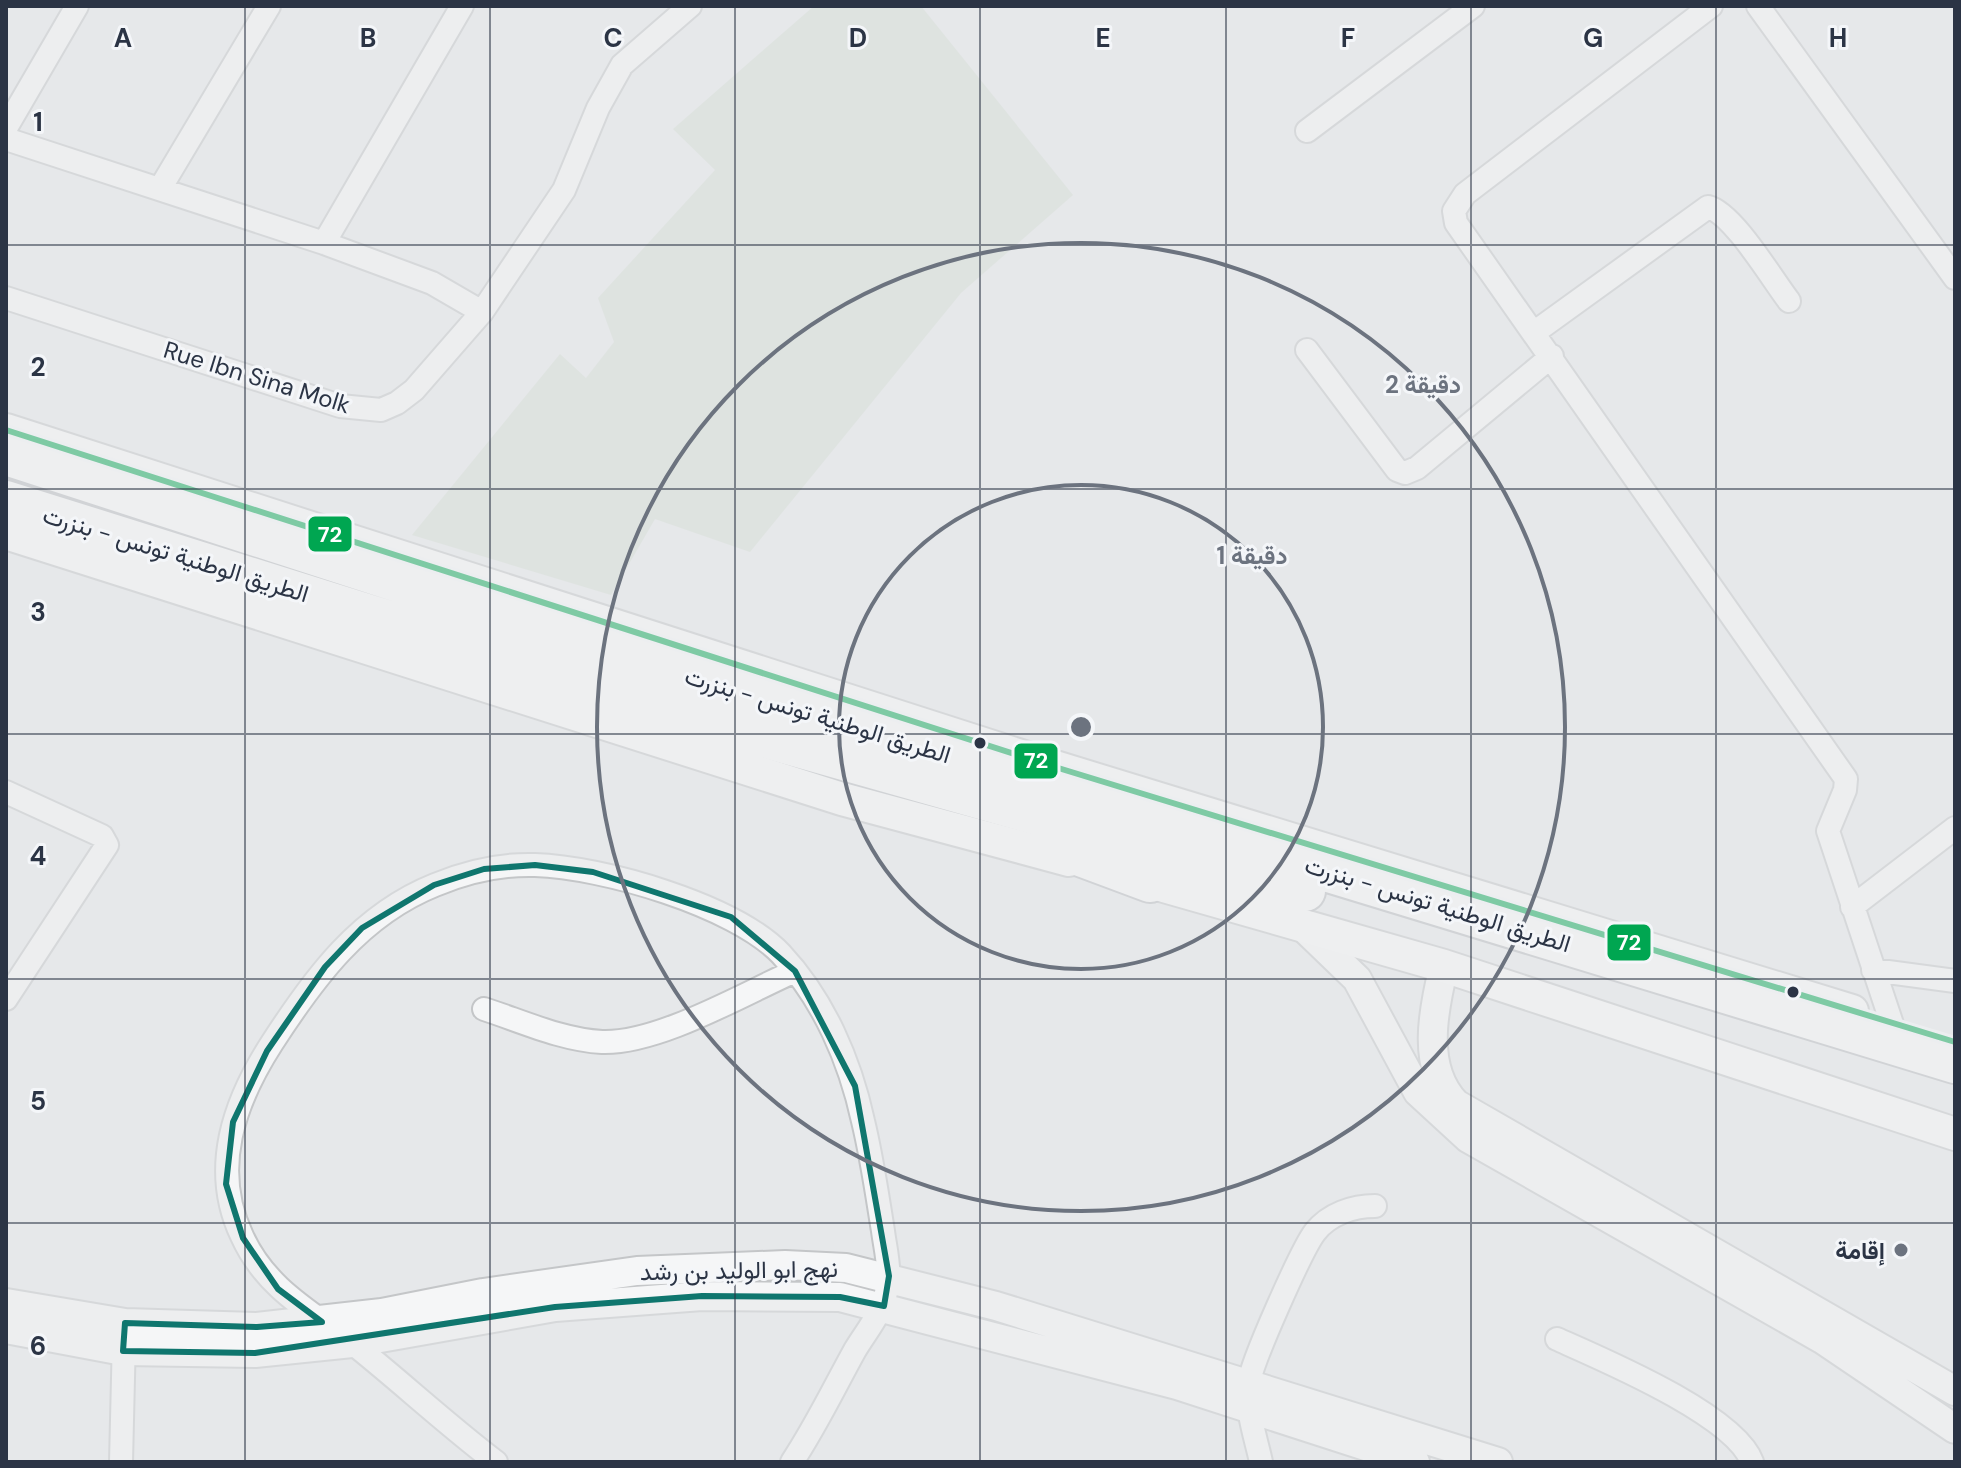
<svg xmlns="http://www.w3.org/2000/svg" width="1961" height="1468" font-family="'DM Sans',Vazirmatn,sans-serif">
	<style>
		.green { fill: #d6ded6 }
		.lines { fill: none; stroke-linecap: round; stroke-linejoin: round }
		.minor-casing { stroke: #c4c6c8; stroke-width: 26 }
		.tertiary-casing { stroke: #c4c6c8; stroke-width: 32 }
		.secondary-casing { stroke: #c4c6c8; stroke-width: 36 }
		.motorway-casing { stroke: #b8bbbf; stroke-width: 44 }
		.minor { stroke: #f5f6f7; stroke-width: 22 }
		.tertiary { stroke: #f5f6f7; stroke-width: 28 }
		.secondary { stroke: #f8f8f8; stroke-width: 32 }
		.motorway { stroke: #f8f8f8; stroke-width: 40 }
		.bus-1-casing { stroke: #f4f6f9; stroke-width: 12 }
		.bus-1 { stroke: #00a651; stroke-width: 6 }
		.marked { fill: none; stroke: #0f766e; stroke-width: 6; stroke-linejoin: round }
		.grid { fill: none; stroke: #2b3445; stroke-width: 2; stroke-opacity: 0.55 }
		.ring { fill: none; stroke: #6c737f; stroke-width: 4 }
		.bus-dot { fill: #2b3445; stroke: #f4f6f9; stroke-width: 3 }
		.poi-dot { fill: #6c737f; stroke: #f4f6f9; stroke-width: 3 }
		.labels { text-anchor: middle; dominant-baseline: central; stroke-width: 6; stroke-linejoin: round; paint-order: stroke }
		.street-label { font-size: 24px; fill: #2b3445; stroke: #f4f6f9 }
		.poi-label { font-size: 24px; font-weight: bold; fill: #2b3445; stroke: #f4f6f9; text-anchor: end }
		.grid-label { font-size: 26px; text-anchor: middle; font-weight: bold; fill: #2b3445; stroke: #f4f6f9; stroke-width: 6; stroke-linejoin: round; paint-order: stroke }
		.centre { fill: #6c737f; stroke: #f4f6f9; stroke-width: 4 }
		.ring-label { font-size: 24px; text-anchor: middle; font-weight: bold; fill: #6c737f; stroke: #f4f6f9; stroke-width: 6; stroke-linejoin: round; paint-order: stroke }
		.line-badge { stroke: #f4f6f9; stroke-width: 3 }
		.badge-label { font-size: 22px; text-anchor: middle; font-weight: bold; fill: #fff }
	</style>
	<rect width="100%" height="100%" fill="#e6e8ea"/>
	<path class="green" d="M814,6h107l152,189 -112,98 -211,259 -95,-33 -44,76 -199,-60 148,-181 26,24 28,-36 -16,-44 117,-128 -42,-41z"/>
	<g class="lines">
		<g class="minor-casing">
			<path id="minor" d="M1711,6l-246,188 -11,17 2,12 390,556 -1,11 -17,41 64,193
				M1758,6l197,272
				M6,128l71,-122
				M1307,131l166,-125
				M6,139l318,104 108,40 50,29
				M161,187l108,-181
				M324,243l138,-237
				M6,298l334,108 41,4 16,-7 17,-13 68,-78 82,-122 34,-82 24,-43 68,-59
				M1535,332l173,-125c25,6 64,72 81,94
				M1307,350l90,120 8,3 12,-5 135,-112
				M6,792l96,44 5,9 -101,154
				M1852,907l103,-79
				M1873,970l82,11
				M484,1009c37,12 78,31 118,33 56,2 141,-48 193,-71
				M1557,1339c47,21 178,76 195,123
				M121,1462l3,-126
				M496,1462c-50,-38 -96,-81 -145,-120 -43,-32 -86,-55 -109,-106 -32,-67 -8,-134 30,-193 42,-65 88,-128 163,-158 31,-13 67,-21 100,-20 67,2 199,40 246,89 43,46 69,107 82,167 9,37 14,73 20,110 2,16 7,35 5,51 -3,28 -19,45 -33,68 -21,38 -39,76 -63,112
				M1261,1462c-5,-24 -16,-54 -12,-79 2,-20 53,-134 66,-151 14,-18 38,-26 60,-26"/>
		</g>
		<g class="tertiary-casing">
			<path id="tertiary" d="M1301,925l56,54 61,113 50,46 354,201 133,90
				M1444,966c-11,45 -23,102 12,138l499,287
				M6,1303l119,20 132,4 125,-14 101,-20 154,-22 148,-6 61,3 150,38 502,156
				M6,1329l117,22 132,2 97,-10 203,-36 147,-11 138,1 337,88 238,77"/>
		</g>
		<g class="secondary-casing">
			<path id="secondary" d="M6,430l1049,337 797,244
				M6,533l836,266 227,61
				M1129,876l315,90 511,168"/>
		</g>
		<g class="motorway-casing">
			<path id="motorway" d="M6,455l729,236 1220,372
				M6,501l718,225 581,165
				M1048,844l102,38"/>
		</g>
		<use href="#minor" class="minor"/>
		<use href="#tertiary" class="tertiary"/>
		<use href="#secondary" class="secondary"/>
		<use href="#motorway" class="motorway"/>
		<g class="bus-1-casing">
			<path id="bus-1" d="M6,430l1049,337 900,275"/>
		</g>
		<use href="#bus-1" class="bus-1"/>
	</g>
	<path d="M0 0H1961V1468H0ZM535,865l58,7 138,45 64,54 60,115 34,190 -5,30 -44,-9 -138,-1 -147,11 -300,46 -132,-2 2,-28 132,4 65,-5 -44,-33 -35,-51 -17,-54 7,-62 34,-71 58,-84 37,-39 72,-43 50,-16z" fill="#e6e8ea" fill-opacity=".55" fill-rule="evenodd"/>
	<path class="marked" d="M535,865l58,7 138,45 64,54 60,115 34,190 -5,30 -44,-9 -138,-1 -147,11 -300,46 -132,-2 2,-28 132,4 65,-5 -44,-33 -35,-51 -17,-54 7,-62 34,-71 58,-84 37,-39 72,-43 50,-16z"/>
	<path class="grid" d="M245,6v1456M490,6v1456M735,6v1456M980,6v1456M1226,6v1456M1471,6v1456M1716,6v1456M6,245h1949M6,489h1949M6,734h1949M6,979h1949M6,1223h1949"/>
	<g class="ring">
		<circle cx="1081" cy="727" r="242"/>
		<circle cx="1081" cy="727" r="484"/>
	</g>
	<g class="bus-dot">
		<circle cx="980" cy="743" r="7"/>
		<circle cx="1793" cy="992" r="7"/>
	</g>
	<circle class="poi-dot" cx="1901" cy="1250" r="8"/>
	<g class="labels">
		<g class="street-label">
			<text transform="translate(257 377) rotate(17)">Rue Ibn Sina Molk</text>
			<text transform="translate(176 554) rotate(17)">الطريق الوطنية تونس - بنزرت</text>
			<text transform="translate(818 715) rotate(17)">الطريق الوطنية تونس - بنزرت</text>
			<text transform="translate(1438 904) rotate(17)">الطريق الوطنية تونس - بنزرت</text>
			<text transform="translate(739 1270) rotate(-1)">نهج ابو الوليد بن رشد</text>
		</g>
		<g class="poi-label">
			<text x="1885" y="1250">إقامة</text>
		</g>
	</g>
	<g class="grid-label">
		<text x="123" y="47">A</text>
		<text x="368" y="47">B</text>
		<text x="613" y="47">C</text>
		<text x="858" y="47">D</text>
		<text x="1103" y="47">E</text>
		<text x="1348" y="47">F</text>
		<text x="1593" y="47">G</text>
		<text x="1838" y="47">H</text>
		<text x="38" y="131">1</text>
		<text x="38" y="376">2</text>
		<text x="38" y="621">3</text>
		<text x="38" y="865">4</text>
		<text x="38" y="1110">5</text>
		<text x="38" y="1355">6</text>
	</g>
	<circle cx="1081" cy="727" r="12" class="centre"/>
	<g class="ring-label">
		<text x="1423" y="393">2 دقيقة</text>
		<text x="1252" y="564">1 دقيقة</text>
	</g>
	<g class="line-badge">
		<rect x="307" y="515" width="46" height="38" rx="8" fill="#00a651"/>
		<rect x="1013" y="742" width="46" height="38" rx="8" fill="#00a651"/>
		<rect x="1606" y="923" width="46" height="39" rx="8" fill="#00a651"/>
	</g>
	<g class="badge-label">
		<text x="330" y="542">72</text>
		<text x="1036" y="768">72</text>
		<text x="1629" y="950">72</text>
	</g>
	<rect width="1961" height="1468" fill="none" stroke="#2b3445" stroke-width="16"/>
</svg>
